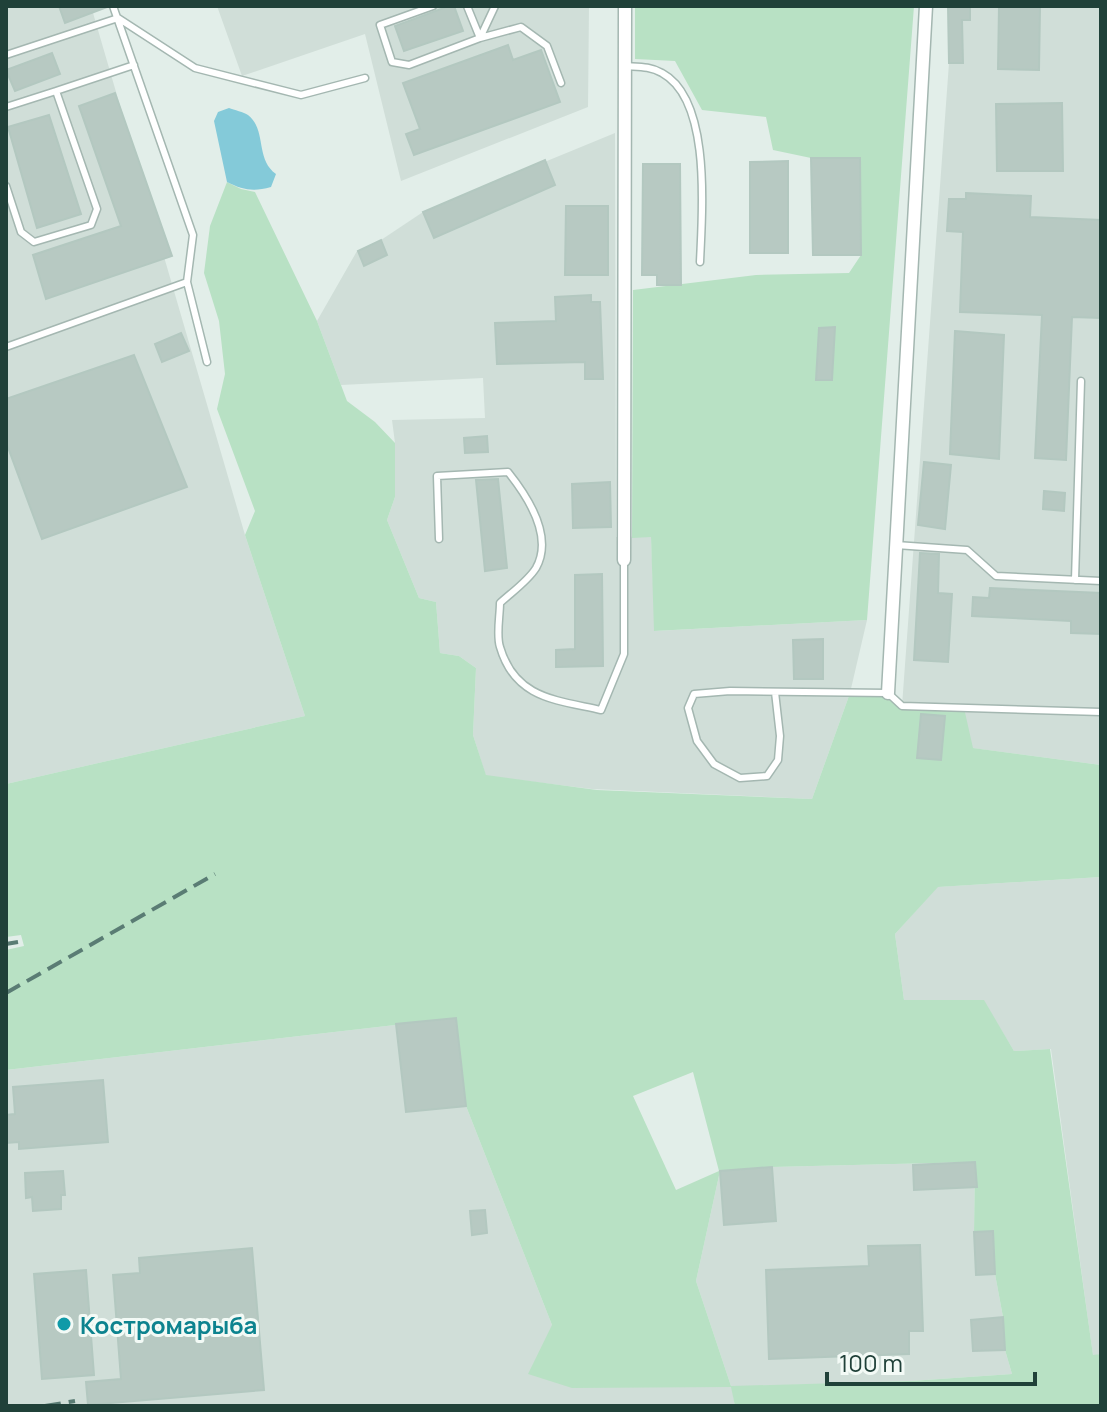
<svg xmlns="http://www.w3.org/2000/svg" width="1107" height="1412" font-family="Manrope,sans-serif">
	<style>
		.built { fill: #d0ded8 }
		.green { fill: #b8e1c4; fill-rule: evenodd }
		.water { fill: #84cad9 }
		.building { fill: #b7c9c2; stroke: #b3c8c0; stroke-width: 2 }
		.lines { fill: none; stroke-linecap: round; stroke-linejoin: round }
		.lane-casing { stroke: #a4b7b1; stroke-width: 9 }
		.street-casing { stroke: #a4b7b1; stroke-width: 15 }
		.lane { stroke: #fff; stroke-width: 6 }
		.street { stroke: #fff; stroke-width: 12 }
		.rail { stroke: #5a7c74; stroke-width: 4; stroke-dasharray: 16 8; stroke-linecap: butt }
		.culture-dot { fill: #0f9aa8; stroke: #f3faf6; stroke-width: 3 }
		.labels { text-anchor: middle; dominant-baseline: central; stroke-width: 6; stroke-linejoin: round; paint-order: stroke }
		.culture-label { font-size: 24px; font-weight: bold; fill: #0d838f; stroke: #f3faf6; text-anchor: start }
	</style>
	<rect width="100%" height="100%" fill="#e2eee9"/>
	<path class="built" d="M6,6h85l154,529 60,181 -299,68z
		M217,6h372l-1,101 -187,74 -36,-147 -123,42z
		M948,6h153v759l-129,-17 -70,-42 47,-643z
		M615,133l1,404 35,-1 4,95 212,-11 -17,73 -38,106 -220,-10 -106,-13 -13,-41 3,-67 -17,-12 -19,-3 -4,-51 -17,-4 -32,-78 8,-23v-54l-3,-23 93,-2 -2,-40 -142,7 -24,-64 40,-70 24,-11 42,-28z
		M1101,877v477l-8,2 -42,-307 -37,2 -31,-51h-79l-9,-66 42,-47z
		M456,1018l10,88 86,219 179,61 -35,-105 24,-110 52,-4 203,-5 -1,69h19l2,43 8,43 2,33 7,24 -101,7 -179,6 3,19h-729v-336z"/>
	<path class="green" d="M635,6h279l-47,614 -213,11 -3,-94 -19,1 1,-248 123,-15 93,-2 12,-18 -1,-97h-49l-38,-8 -7,-33 -64,-7 -27,-49 -40,-2z
		M227,182l14,7 14,3 62,129 30,80 28,21 20,21v54l-8,23 32,78 17,4 4,51 19,3 17,12 -3,67 13,40 111,15 215,9 38,-106h38l15,13 61,2 9,40 128,17v112l-163,10 -43,47 9,66h80l30,51 36,-2 43,306 8,-1v52h-366l-4,-19 -159,1 -44,-14 24,-49 -86,-219 -10,-88 -450,52v-120l18,-4 -3,-11 -15,2v-153l299,-68 -60,-181 10,-24 -38,-102 8,-35 -6,-53 -15,-48 6,-47zM693,1072l26,99 -43,19 -43,-94zM975,1162l-1,70 19,-1 2,43 8,43 2,33 7,24 -101,7 -180,5 -35,-105 24,-110 52,-4z"/>
	<path class="water" d="M229,108c5,2 15,4 19,7 19,15 7,44 28,59l-5,13c-18,5 -28,3 -44,-5l-13,-61 4,-9z"/>
	<path class="building" d="M59,6h48v1l-42,16z
		M449,6h5l9,25 -59,20 -9,-25z
		M948,6h22v14h-8l1,43h-14z
		M999,6h41l-1,64 -41,-1z
		M508,45l5,15 28,-10 19,52 -146,53 -8,-21 14,-5 -17,-46z
		M52,53l8,21 -45,17 -9,-21z
		M115,93l57,163 -126,43 -13,-44 88,-29 -42,-120z
		M1062,103l1,68h-66l-1,-67z
		M49,115l32,99 -44,14 -29,-101z
		M811,158h49l1,97h-48z
		M545,160l10,25 -121,53 -11,-26z
		M788,161v92h-38v-91z
		M643,164h37l1,121h-24v-10h-15z
		M966,193l65,3 -1,21 71,3v98l-29,-1 -6,143 -31,-2 7,-143 -82,-3 3,-80 -16,-1 2,-32h17z
		M566,206h42v69h-43z
		M381,240l6,15 -23,11 -6,-15z
		M591,295v7h9l3,77h-18v-17l-88,2 -2,-41 61,-2 -1,-24z
		M835,327l-3,53h-16l3,-52z
		M955,331l49,4 -5,124 -49,-5z
		M181,333l8,18 -27,11 -7,-18z
		M134,355l53,132 -145,52 -36,-97v-43z
		M487,436l1,16 -23,1 -1,-15z
		M924,462l27,3 -6,64 -27,-4z
		M498,479l9,89 -22,3 -9,-91z
		M610,482l1,45 -38,1 -1,-44z
		M1044,491l21,2 -1,18 -21,-2z
		M920,553l19,1 -1,39 14,1 -4,68 -34,-2z
		M602,574l1,92 -47,1v-17l19,-1v-74z
		M990,588l111,5v41l-30,-1v-12l-99,-5 1,-19 16,1z
		M823,639v40h-29l-1,-39z
		M921,714l24,2 -4,44 -24,-2z
		M456,1018l10,88 -60,6 -10,-88z
		M103,1080l5,62 -89,7v-7l-13,1v-28l9,-1 -2,-27z
		M975,1162l2,25 -63,3 -1,-25z
		M772,1167l4,54 -52,4 -4,-54z
		M63,1171l2,24h-4v14l-28,2 -1,-14 -6,1 -1,-25z
		M485,1210l2,23 -15,2 -2,-24z
		M993,1231l2,43 -19,1 -2,-43z
		M920,1245l3,86h-14v23l-140,5 -3,-89 103,-4 -1,-20z
		M252,1248l12,142 -176,15 -2,-23 35,-3 -8,-104 27,-2 -1,-15z
		M86,1270l8,105 -52,4 -8,-105z
		M1003,1317l2,33 -32,1 -2,-31z"/>
	<g class="lines">
		<g class="lane-casing">
			<path id="lane" d="M113,6l80,229 -6,47 20,80
				M433,6l-53,19 12,37 17,3 71,-27 15,-32
				M467,6l13,32 41,-11 26,19 14,37
				M6,55l112,-37 77,50 106,27 64,-17
				M625,66c13,1 25,0 37,7 50,27 40,140 38,189
				M6,107l50,-16
				M6,186l15,46 13,10 57,-17 6,-16 -41,-118 78,-26
				M6,347l181,-65
				M439,539l-2,-63 71,-4c20,25 46,64 28,96 -8,13 -24,24 -36,35 0,13 -4,32 0,44 15,52 57,53 101,63l23,-56v-94
				M896,545l71,5 29,26 105,5
				M1075,580l6,-199
				M775,692l5,44 -2,24 -11,16 -27,2 -26,-14 -17,-23 -9,-33 6,-14 36,-3 158,2 14,13 199,6"/>
		</g>
		<g class="street-casing">
			<path id="street" d="M624,560l1,-554
				M888,693l38,-687"/>
		</g>
		<use href="#lane" class="lane"/>
		<use href="#street" class="street"/>
		<path class="rail" d="M6,944l12,-2
			M6,993l209,-119
			M45,1406l30,-5"/>
	</g>
	<circle class="culture-dot" cx="64" cy="1324" r="8"/>
	<g class="labels">
		<g class="culture-label">
			<text x="80" y="1324">Костромарыба</text>
		</g>
	</g>
	<rect width="1107" height="1412" fill="none" stroke="#204139" stroke-width="16"/>
	<path d="M827 1372v12h208v-12" fill="none" stroke="#204139" stroke-width="4"/>
	<text x="839" y="1372" font-size="24" fill="#204139" stroke="#f3faf6" stroke-width="6" paint-order="stroke">100 m</text>
</svg>
